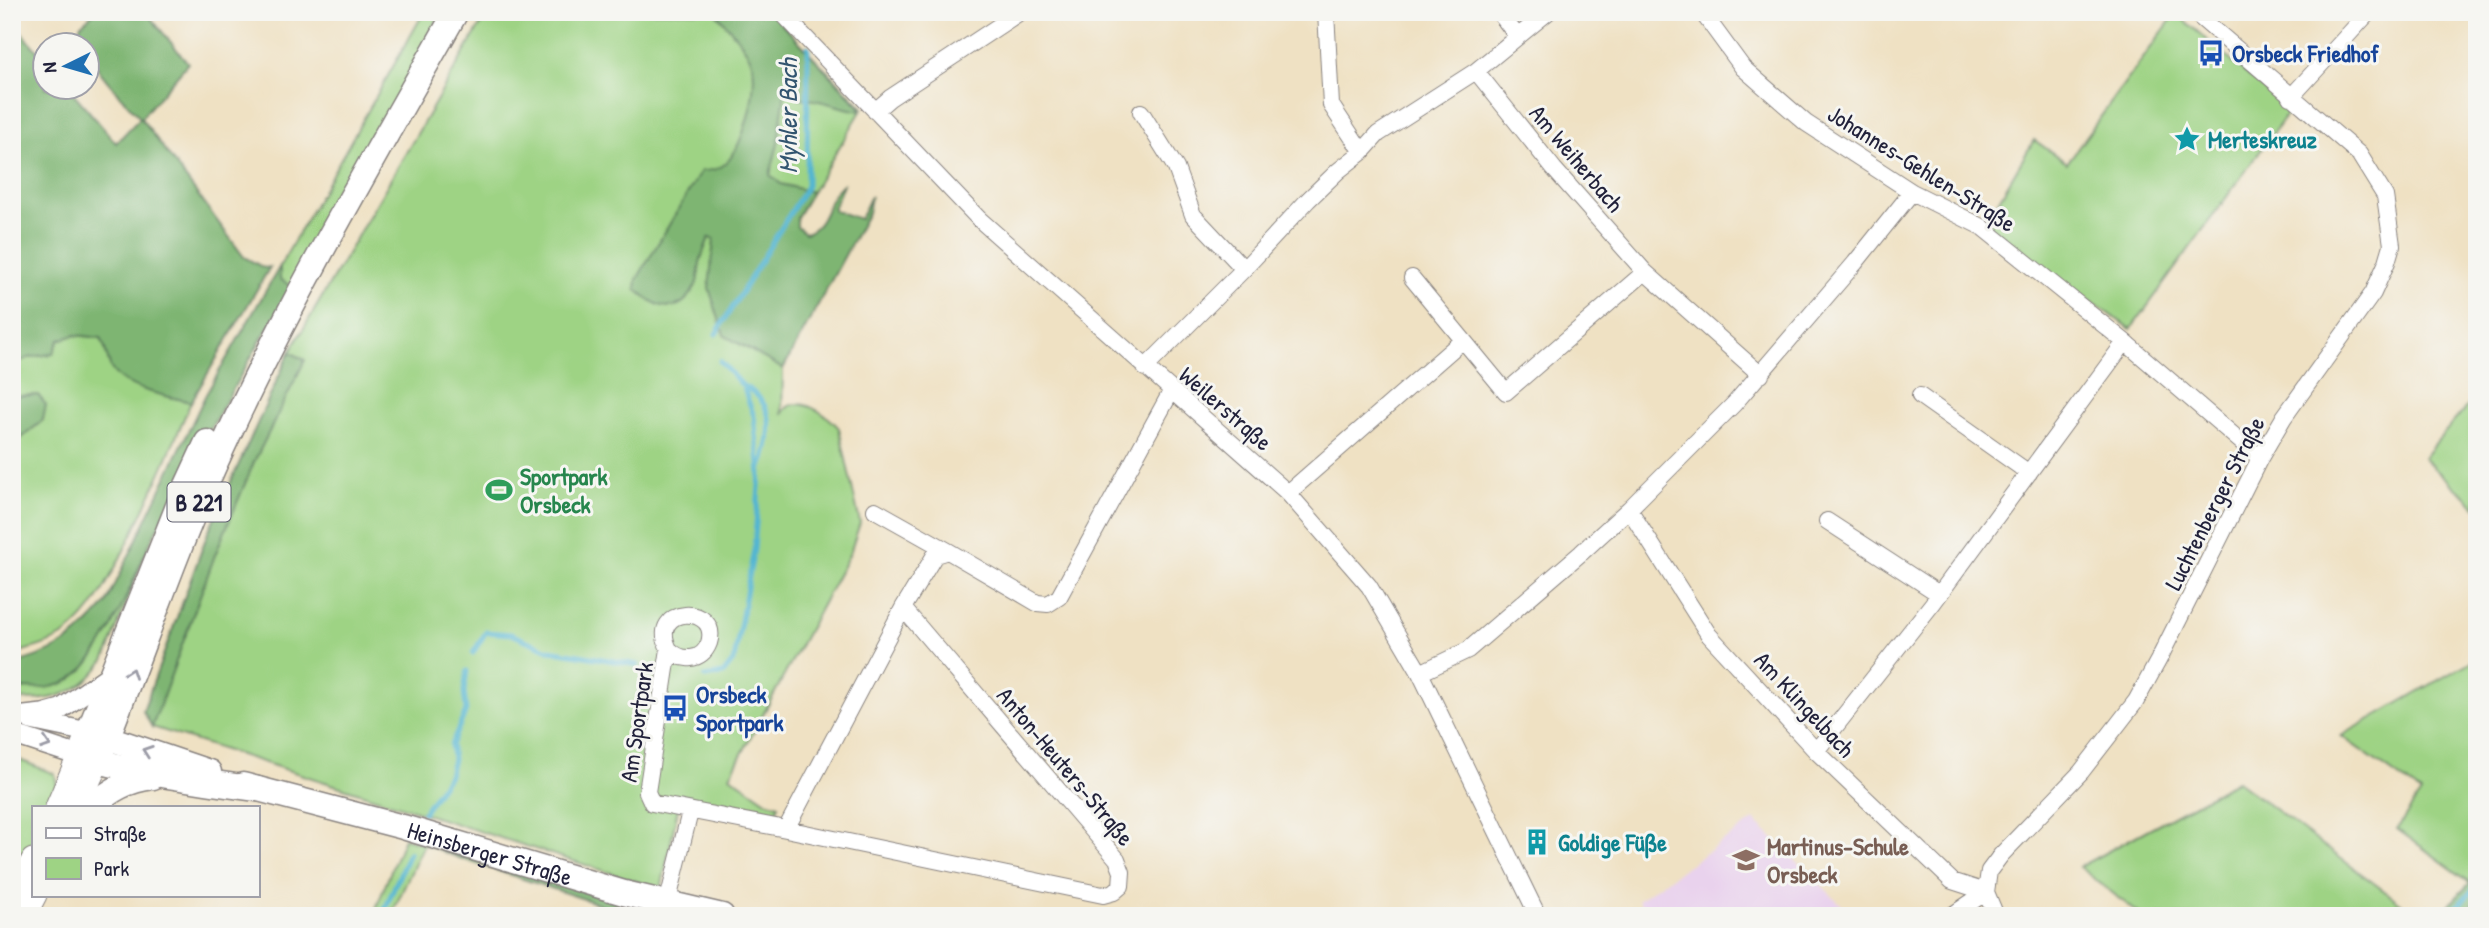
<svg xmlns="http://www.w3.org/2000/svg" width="2489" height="928" font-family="'Patrick Hand',sans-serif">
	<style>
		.built { fill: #e9d2ed }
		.green { fill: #9ed384; stroke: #607a60; stroke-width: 2 }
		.forest { fill: #7eb572; stroke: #506c56; stroke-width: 2 }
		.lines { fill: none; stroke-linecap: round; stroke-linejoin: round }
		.stream { stroke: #53b5d1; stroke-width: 5 }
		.minor-casing { stroke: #88827f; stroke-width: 18 }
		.tertiary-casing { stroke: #88827f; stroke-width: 22 }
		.secondary-casing { stroke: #88827f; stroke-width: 25 }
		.primary-casing { stroke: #88827f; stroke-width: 27 }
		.minor { stroke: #fff; stroke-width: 16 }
		.tertiary { stroke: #fff; stroke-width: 19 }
		.secondary { stroke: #fff; stroke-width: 23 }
		.primary { stroke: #fff; stroke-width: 24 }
		.oneway { stroke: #9c9ca7 }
		.labels { text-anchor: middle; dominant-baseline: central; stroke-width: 6; stroke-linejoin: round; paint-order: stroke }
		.shield { fill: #f6f6f2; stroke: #626272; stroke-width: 2 }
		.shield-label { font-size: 23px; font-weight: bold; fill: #22223b }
		.transit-label { font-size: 24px; font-weight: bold; fill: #164399; stroke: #f6f6f2; text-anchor: start }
		.culture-label { font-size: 24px; font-weight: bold; fill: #0d838f; stroke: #f6f6f2; text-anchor: start }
		.street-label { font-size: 24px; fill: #22223b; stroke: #f6f6f2 }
		.leisure-label { font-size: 24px; font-weight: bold; fill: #27864d; stroke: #f6f6f2; text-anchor: start }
		.education-label { font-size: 24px; font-weight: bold; fill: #785e54; stroke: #f6f6f2; text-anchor: start }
		.water-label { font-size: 26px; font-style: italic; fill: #335570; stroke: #f6f6f2 }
	</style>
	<rect width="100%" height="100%" fill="#f6f6f2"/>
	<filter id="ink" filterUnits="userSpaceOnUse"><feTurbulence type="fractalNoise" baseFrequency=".0143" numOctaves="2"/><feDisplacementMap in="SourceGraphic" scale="14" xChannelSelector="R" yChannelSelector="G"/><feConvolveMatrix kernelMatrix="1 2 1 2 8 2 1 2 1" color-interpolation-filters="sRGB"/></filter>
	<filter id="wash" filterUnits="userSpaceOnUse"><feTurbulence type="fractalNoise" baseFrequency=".00686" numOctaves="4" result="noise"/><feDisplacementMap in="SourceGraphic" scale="28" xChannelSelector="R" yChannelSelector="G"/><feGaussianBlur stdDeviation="1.57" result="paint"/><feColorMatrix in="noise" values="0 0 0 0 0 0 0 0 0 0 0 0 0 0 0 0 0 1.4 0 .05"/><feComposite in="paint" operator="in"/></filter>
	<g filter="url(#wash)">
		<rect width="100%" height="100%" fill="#efe1c3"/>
		<path class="built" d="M1754,820l99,96h-203l-12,-16z"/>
		<path class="green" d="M424,12h17l-57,112 -92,163 -12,-8v-13z
			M488,12h282l93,96 -138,227 58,34 -1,45c12,-23 46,0 57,14l21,95 -10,30 -120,223 38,26 11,3 -5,13 -94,-19 -19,90 -509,-162 -9,-16 66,-181 81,-178z
			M2176,13l113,98 -158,218 -148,-102 51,-87 33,23z
			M75,335l27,3c3,9 5,19 8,28 9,23 59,30 81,36 -22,51 -43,103 -69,152 -14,28 -29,59 -55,79 -16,11 -36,16 -55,21v-208l31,-26 -5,-25 -21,1c-5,-6 -5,-9 -5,-17 0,-24 22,-22 41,-25l6,-14z
			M2477,394v113l-54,-49z
			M151,540c-10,26 -20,51 -30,77 -6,14 -10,32 -18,45 -22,32 -55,42 -91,36v-11l10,2 58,-16 21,-30 28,-52z
			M2477,658v217l-6,8 -74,-54 24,-36 -80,-57z
			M12,757l43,17 2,13 -5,20h-19v39l-21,42z
			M2237,781l181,135h-276l-63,-49z
			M404,838l20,6 -33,72h-18z"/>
		<path class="forest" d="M95,12h51l42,51 -47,55 103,139 20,11 6,-1 -79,135c-22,-6 -72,-13 -81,-36 -3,-9 -5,-19 -9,-28l-26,-3 -16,5 -6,14c-16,2 -31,2 -41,15v-348l33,39 1,28h23l47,55 24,-25c-13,-16 -52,-53 -52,-72l-6,-1 -2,-3v-17z
			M715,12h56l89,95v4c-21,-3 -39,-12 -60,-13l-5,-13h-9l-8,59 -8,31 11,9 31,8 -15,25v10l8,6c23,-6 20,-36 38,-49l-10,26 27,9 11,-23 -3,17 -85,156 -59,-34 -15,-47 5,-49 -5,-1c-3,7 -6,14 -8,21 -3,9 -1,20 -6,28 -16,31 -39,21 -59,2l1,-10 64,-108c7,0 15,-1 21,-5 21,-12 39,-85 29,-106 -6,-15 -25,-36 -36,-48z
			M280,266v13l12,8c-49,83 -97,166 -140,252 -19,39 -42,107 -74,135 -18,16 -43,16 -66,13v-23c46,-12 63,-24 94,-60l99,-208z
			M290,352l15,8 -50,100 -40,95 -63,172 -9,-16 66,-181z
			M12,391l5,5 21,-1 8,10 -3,15 -31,26z
			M424,844l226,68 3,4h-17l-174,-57z
			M2477,875v25l-14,16h-24z"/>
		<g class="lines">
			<path class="stream" d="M716,334l91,-148 1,-139
				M743,386c37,18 28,54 17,85
				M473,653l13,-21 25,2 38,16 89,15
				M705,677l18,-3 11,-14 20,-111 6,-76 -6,-57 -11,-30 -23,-25
				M423,813l26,-38 4,-16 -2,-14 15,-34 -2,-20 3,-20
				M382,916l27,-63
				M2448,916l29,-30"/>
		</g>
	</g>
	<g filter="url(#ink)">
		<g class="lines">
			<g class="minor-casing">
				<path id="minor" d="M781,12l198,207 309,274 81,93 51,87 118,243
					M1326,12l5,93 31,47
					M1499,12l18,24
					M1702,12l41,56 63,55 106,69 70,35 143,115 135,116
					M1476,71l78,98 91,103 116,103
					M2291,97l78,-85
					M875,111l15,-13 130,-86
					M1141,112l35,56 17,47 51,54
					M1412,278l94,114 139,-120
					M1145,368l99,-99 64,-69 30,-29 24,-19 16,-18 98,-63 72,-59
					M1920,396l109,77
					M1288,493l175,-153
					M1629,509l80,126 107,116 136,130 34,11
					M875,510l73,41
					M1827,521l112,73
					M903,608l214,251 5,13 -1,14 -7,6 -11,3 -317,-66 117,-221 32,-53 13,-4 89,52 11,1 11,-7 113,-207
					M669,649c12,13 33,13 40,-6 12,-39 -62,-38 -40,6l-22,143 5,11 134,26
					M1420,673l48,-23 113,-97 48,-44 105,-105 121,-141 57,-71
					M1816,751l117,-148 192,-261
					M667,904l23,-92
					M1951,916l35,-24
					M1996,916l-10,-24 3,-21 12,-16 80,-83 55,-71 23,-42 101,-201 24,-41 89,-124 14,-31 5,-17 -7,-49 -26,-42 -165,-142"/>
			</g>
			<g class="tertiary-casing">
				<path id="tertiary" d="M16,717l27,-3 18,-5 50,-35
					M31,720l57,12
					M12,734l67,22"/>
			</g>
			<g class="secondary-casing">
				<path id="secondary" d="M57,807l22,-51
					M77,807l21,-46
					M12,901l21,-41
					M24,916l11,-21"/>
			</g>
			<g class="primary-casing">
				<g id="primary">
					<path d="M207,442l-25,54 -103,260c59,17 118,25 178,33"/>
					<path d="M94,733l115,39"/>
					<path d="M98,761c42,-103 76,-209 123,-310 69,-151 153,-294 235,-439"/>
					<path id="s1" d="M243,785l160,42 221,66 98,23"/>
					<path d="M92,807c18,-17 36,-27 61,-30"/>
				</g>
			</g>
			<use href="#minor" class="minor"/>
			<use href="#tertiary" class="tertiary"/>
			<use href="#secondary" class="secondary"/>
			<use href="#primary" class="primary"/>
		</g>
		<defs><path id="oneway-chevron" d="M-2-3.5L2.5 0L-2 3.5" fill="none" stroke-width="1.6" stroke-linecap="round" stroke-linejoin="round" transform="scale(1.75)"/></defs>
		<g class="oneway">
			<use href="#oneway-chevron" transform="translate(131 673) rotate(-70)"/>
			<use href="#oneway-chevron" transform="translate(46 744) rotate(18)"/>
			<use href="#oneway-chevron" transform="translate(147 751) rotate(-161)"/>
		</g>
	</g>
	<defs>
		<g id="bus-bare" transform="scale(2.1)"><path d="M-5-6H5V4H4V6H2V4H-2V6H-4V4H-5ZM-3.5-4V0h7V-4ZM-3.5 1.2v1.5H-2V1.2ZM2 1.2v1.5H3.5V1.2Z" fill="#1a4fb4" stroke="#f6f6f2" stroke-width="2.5" paint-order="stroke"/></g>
		<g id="sight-bare" transform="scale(2.1)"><path d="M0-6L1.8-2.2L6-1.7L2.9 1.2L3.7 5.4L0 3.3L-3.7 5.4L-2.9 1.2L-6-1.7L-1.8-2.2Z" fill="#0f9aa8" stroke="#f6f6f2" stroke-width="2.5" paint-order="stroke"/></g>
		<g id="stadium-bare" transform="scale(2.1)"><path d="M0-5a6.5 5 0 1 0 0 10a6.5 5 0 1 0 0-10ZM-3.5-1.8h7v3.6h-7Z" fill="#2e9e5b" stroke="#f6f6f2" stroke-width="2.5" paint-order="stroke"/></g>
		<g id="building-bare" transform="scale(2.1)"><path d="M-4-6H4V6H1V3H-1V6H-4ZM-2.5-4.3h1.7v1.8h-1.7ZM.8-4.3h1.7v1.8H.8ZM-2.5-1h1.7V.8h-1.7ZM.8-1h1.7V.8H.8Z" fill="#0f9aa8" stroke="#f6f6f2" stroke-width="2.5" paint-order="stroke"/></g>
		<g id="school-bare" transform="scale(2.1)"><path d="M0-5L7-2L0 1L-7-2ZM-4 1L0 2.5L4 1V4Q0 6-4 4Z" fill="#8d6e63" stroke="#f6f6f2" stroke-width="2.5" paint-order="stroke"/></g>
	</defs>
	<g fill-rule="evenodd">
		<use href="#bus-bare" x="2211" y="53"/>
		<use href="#sight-bare" x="2187" y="139"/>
		<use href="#stadium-bare" x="499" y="490"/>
		<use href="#bus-bare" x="675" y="708"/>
		<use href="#building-bare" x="1537" y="842"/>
		<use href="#school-bare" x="1746" y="860"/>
	</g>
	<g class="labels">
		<rect class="shield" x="167.5" y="482.5" width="63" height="39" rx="5"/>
		<g class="shield-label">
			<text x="199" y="502">B 221</text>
		</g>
		<g class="transit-label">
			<text x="2232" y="53">Orsbeck Friedhof</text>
			<text x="696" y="694">Orsbeck<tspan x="696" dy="28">Sportpark</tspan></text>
		</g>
		<g class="culture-label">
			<text x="2208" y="139">Merteskreuz</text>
			<text x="1558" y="842">Goldige Füße</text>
		</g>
		<g class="street-label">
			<text transform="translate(1577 158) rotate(50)">Am Weiherbach</text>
			<text transform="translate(1922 168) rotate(32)">Johannes-Gehlen-Straße</text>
			<text transform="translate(1226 408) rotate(41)">Weilerstraße</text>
			<text transform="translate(2214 503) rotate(-63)">Luchtenberger Straße</text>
			<text transform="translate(1805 704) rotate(47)">Am Klingelbach</text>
			<text transform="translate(636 722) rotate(-82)">Am Sportpark</text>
			<text transform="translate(1066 766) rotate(50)">Anton-Heuters-Straße</text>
			<text stroke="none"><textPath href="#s1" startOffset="256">Heinsberger Straße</textPath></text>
		</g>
		<g class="leisure-label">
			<text x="520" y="476">Sportpark<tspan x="520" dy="28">Orsbeck</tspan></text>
		</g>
		<g class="education-label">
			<text x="1767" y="846">Martinus-Schule<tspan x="1767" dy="28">Orsbeck</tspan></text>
		</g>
		<g class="water-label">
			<text transform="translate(787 116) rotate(-90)">Myhler Bach</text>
		</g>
	</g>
	<rect width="2489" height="928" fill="none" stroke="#f6f6f2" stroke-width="42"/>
	<rect x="32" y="806" width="228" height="91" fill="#f6f6f2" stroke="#a1a1a9" stroke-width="2"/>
	<rect x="46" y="828" width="35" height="10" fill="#ffffff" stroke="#a1a1a9" stroke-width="2"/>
	<text x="94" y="841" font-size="21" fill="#22223b">Straße</text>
	<rect x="46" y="858" width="35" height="21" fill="#9ed384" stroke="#a1a1a9" stroke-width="2"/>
	<text x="94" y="876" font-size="21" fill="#22223b">Park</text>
	<g transform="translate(66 66) rotate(265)"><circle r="33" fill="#f6f6f2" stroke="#a1a1a9" stroke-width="2"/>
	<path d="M0-5L12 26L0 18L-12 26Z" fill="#1f6fb2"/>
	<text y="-10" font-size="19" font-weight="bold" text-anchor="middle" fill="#22223b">N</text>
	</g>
</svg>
